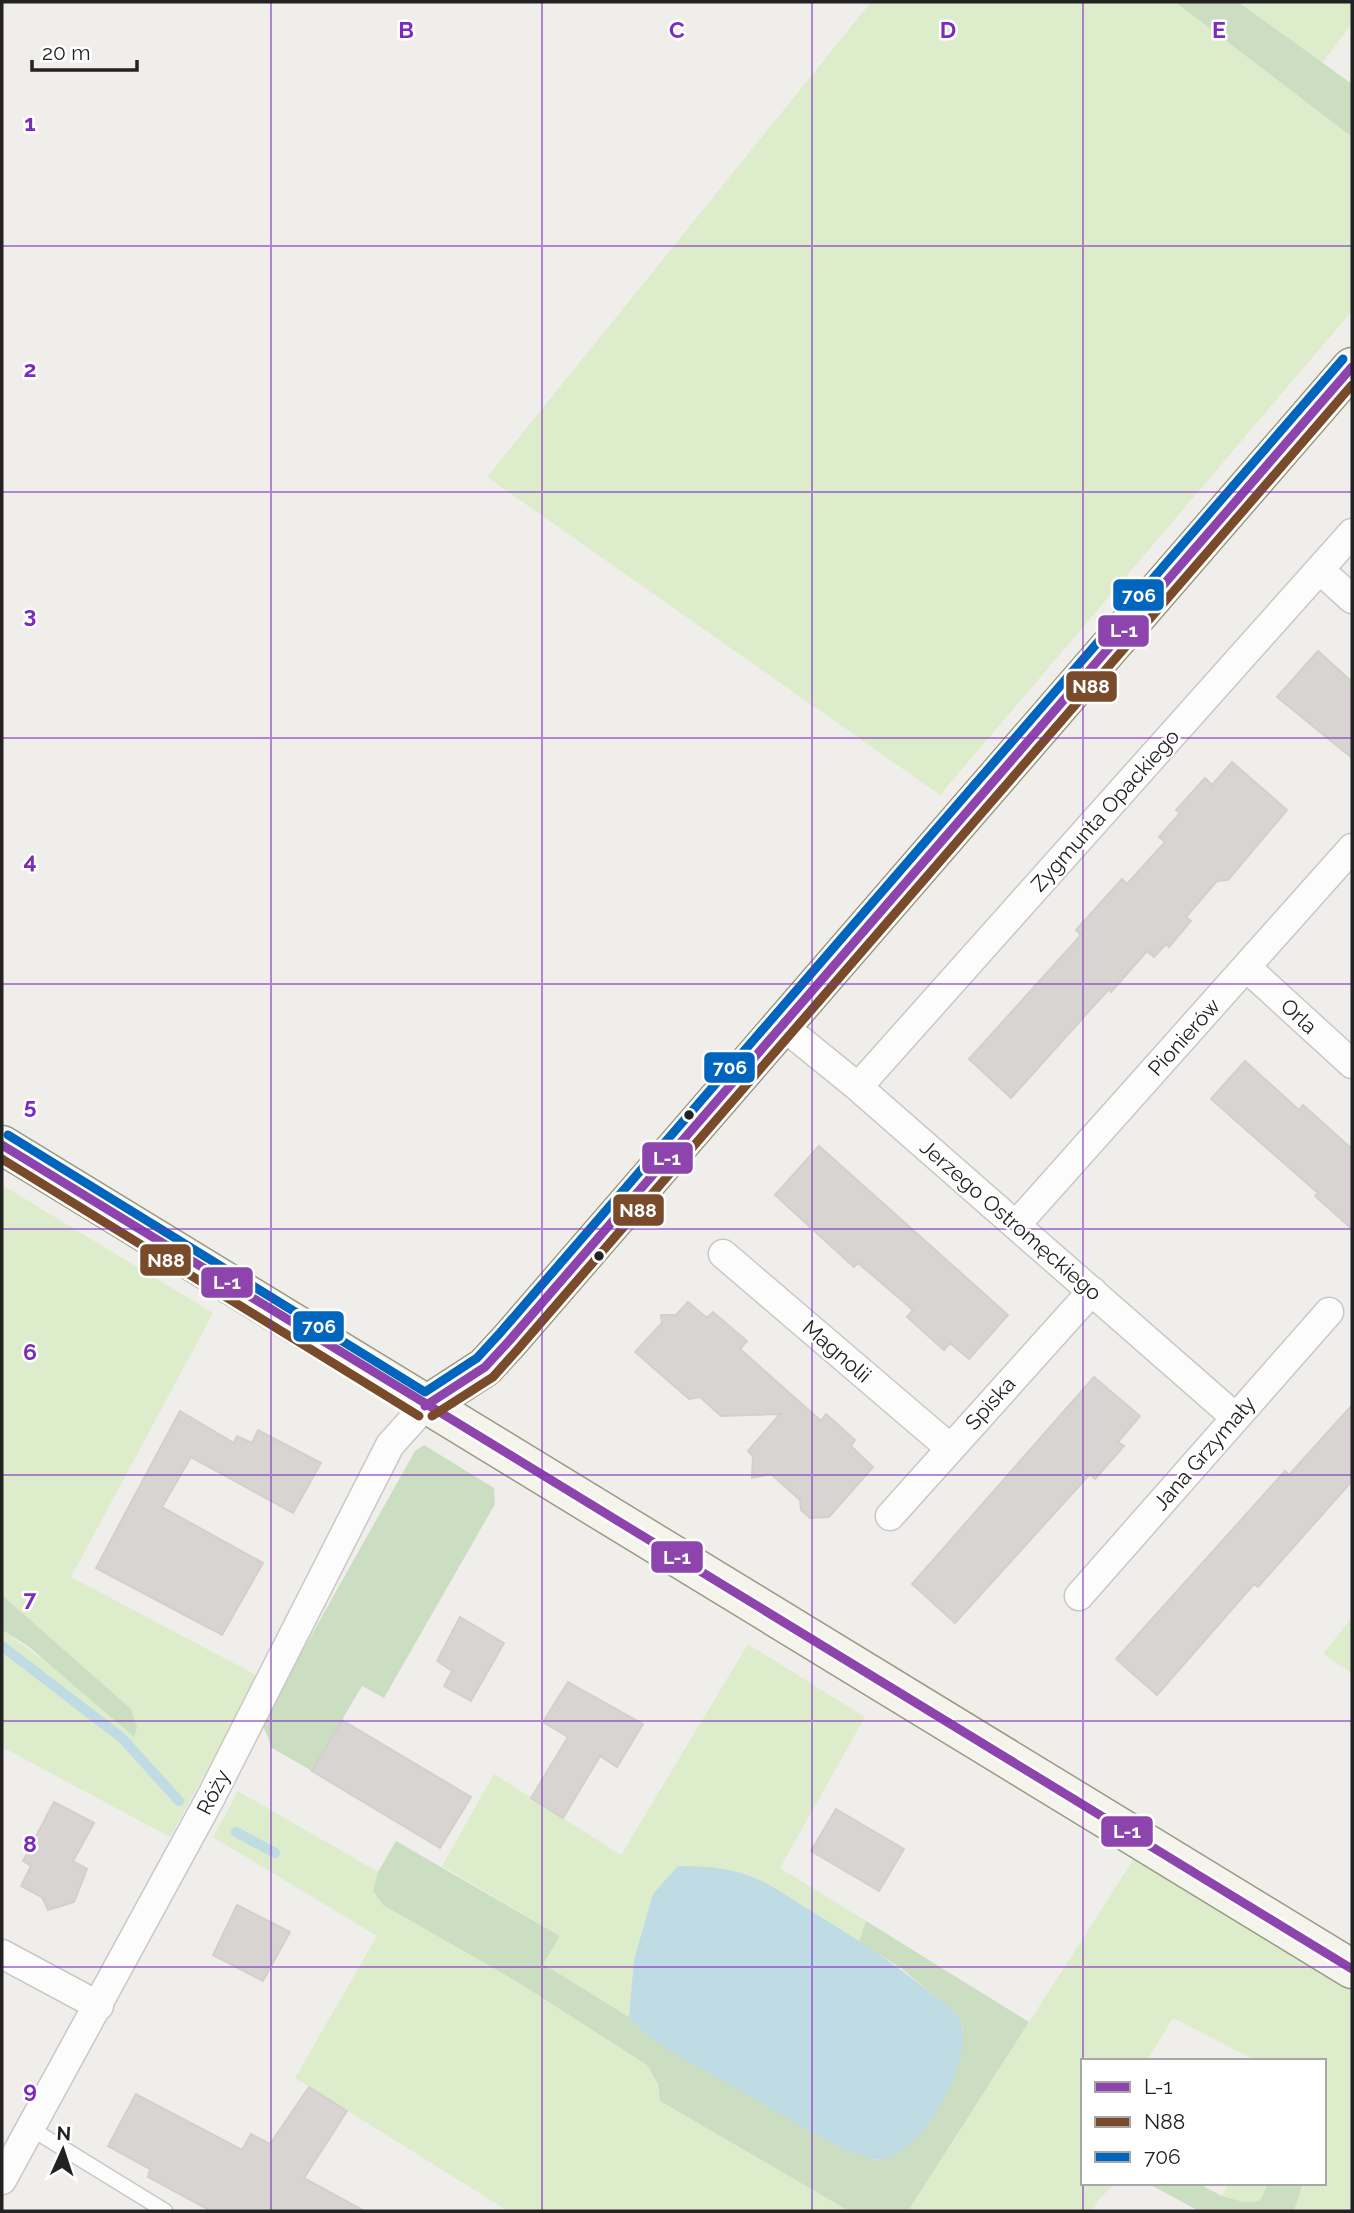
<svg xmlns="http://www.w3.org/2000/svg" width="1354" height="2213" font-family="Raleway,sans-serif">
	<style>
		.grass { fill: #ddeccb }
		.forest { fill: #cbdec1 }
		.water { fill: #bfdbe3 }
		.lines { fill: none; stroke-linecap: round; stroke-linejoin: round }
		.stream { stroke: #bfdbe3; stroke-width: 10 }
		.building { fill: #d7d4d2; stroke: #d3d0cc; stroke-width: 2 }
		.lane-casing { stroke: #c9c8c7; stroke-width: 17 }
		.street-casing { stroke: #c9c8c7; stroke-width: 31 }
		.secondary-casing { stroke: #999a82; stroke-width: 41 }
		.lane { stroke: #fdfcfc; stroke-width: 14 }
		.street { stroke: #fdfcfc; stroke-width: 28 }
		.secondary { stroke: #f4f4ed; stroke-width: 38 }
		.bus-1-casing { stroke: #fff; stroke-width: 14 }
		.bus-2-casing { stroke: #fff; stroke-width: 14 }
		.bus-3-casing { stroke: #fff; stroke-width: 14 }
		.bus-1 { stroke: #8e44ad; stroke-width: 9 }
		.bus-2 { stroke: #7a4b2a; stroke-width: 9 }
		.bus-3 { stroke: #0065bd; stroke-width: 9 }
		.grid { fill: none; stroke: #7b2cbf; stroke-width: 2; stroke-opacity: 0.55 }
		.bus-dot { fill: #222; stroke: #fff; stroke-width: 2.5 }
		.labels { text-anchor: middle; dominant-baseline: central; stroke-width: 5; stroke-linejoin: round; paint-order: stroke }
		.street-label { font-size: 21px; fill: #222; stroke: #fff }
		.grid-label { font-size: 23px; text-anchor: middle; font-weight: bold; fill: #7b2cbf; stroke: #fff; stroke-width: 5; stroke-linejoin: round; paint-order: stroke }
		.line-badge { stroke: #fff; stroke-width: 2.5 }
		.badge-label { font-size: 19px; text-anchor: middle; font-weight: bold; fill: #fff }
	</style>
	<rect width="100%" height="100%" fill="#f0eeeb"/>
	<path class="grass" d="M871,2h309l-1,2 173,133v174l-412,484 -453,-318z
		M1238,2h114v22l-30,39z
		M2,1185l211,128 -142,264 187,99 -88,161 -168,-90v-117l135,97 -6,-18 -129,-114z
		M1352,1617v56l-29,-19z
		M748,1644l117,73 -85,151 86,53 -7,21 -84,-54 -31,-15 -110,87 -5,57 -87,-53 18,-28 -118,-70 52,-92 127,81z
		M238,1791l140,81 -5,19 10,14 133,76 131,84 11,19 2,17 189,110h-341l-213,-133 82,-142 -164,-99z
		M1135,1857l217,134v220h-58l9,-28h21v-122h-67l-84,-43 -26,43h-64v122h33l-18,17 -5,11h-185z
		M1229,2183h39l-8,18 -16,1 -22,-6z"/>
	<path class="forest" d="M1180,2h58l114,82v53l-174,-133z
		M424,1445l70,43 1,16 -111,194 -22,-12 -50,85 -40,-23 -10,-25 153,-272z
		M2,1595l129,114 6,18 -3,10 -106,-91 -26,-16z
		M396,1841l164,95 -17,28 86,53 17,18 191,111 39,14 15,-4 32,-27 40,-98 -6,-16 -56,-47 -42,-26 7,-21 163,101 -121,189h-59l-189,-110 -2,-17 -11,-19 -131,-84 -133,-76 -10,-14 5,-19z
		M1147,2183h50l25,13 22,6 16,-1 8,-18h35l-9,28h-95z"/>
	<path class="water" d="M678,1866c21,0 42,1 63,7 25,7 48,24 70,38 42,26 84,52 122,84 7,6 19,13 24,20 26,36 -41,154 -84,144 -31,-7 -58,-26 -86,-41 -38,-22 -77,-44 -115,-66l-26,-17 -17,-18 5,-57 19,-66z"/>
	<g class="lines">
		<path class="stream" d="M2,1646l120,92 57,63
			M236,1832l39,21"/>
	</g>
	<path class="building" d="M1318,651l34,31v76l-75,-61z
		M1232,762l55,48 -59,70 -11,1 -31,36 5,4 -22,26 -3,-3 -12,13 -7,-6 -36,41 -2,-3 -98,109 -42,-39 112,-124 -5,-5 46,-51 5,5 38,-42 -6,-5 21,-24 -4,-3 29,-32 7,7z
		M1245,1061l54,49 4,-5 49,44v80l-37,-33 3,-3 -107,-94z
		M819,1146l189,169 -39,44 -19,-16 -6,7 -37,-33 6,-7 -55,-47 -4,4 -79,-72z
		M688,1302l19,16 6,-6 34,29 -7,8 81,72 5,-7 29,26 -4,6 22,21 -44,50 -19,1 -9,-8 -1,-10 -29,-26 -19,4 1,-22 -5,-5 32,-37 -59,2 -21,-19 -11,2 -54,-47 27,-29 -1,-8h15z
		M1094,1377l46,39 -22,26 6,4 -29,33 -5,-5 -135,149 -43,-39z
		M1352,1405v76l-94,106 -4,-3 -97,111 -41,-36 169,-188 4,4z
		M180,1411l54,32 3,-7 15,7 6,-13 63,33 -28,50 -102,-56 -29,50 101,56 -41,72 -126,-67z
		M460,1617l44,26 -33,58 -27,-15 8,-15 -15,-10z
		M568,1682l75,42 -26,43 -17,-11 -37,62 -32,-20 37,-61 -25,-15z
		M342,1720l129,77 -31,51 -128,-77z
		M54,1802l40,21 -21,38 14,8 -13,33 -26,8 -6,-13 -21,-11 10,-20 -8,-5z
		M836,1809l68,40 -25,42 -68,-40z
		M237,1905l53,27 -27,49 -50,-26z
		M309,2087l38,24 -43,67 60,33h-153l-63,-34 2,-8 -42,-23 28,-52 106,56 9,-16 19,10z"/>
	<g class="lines">
		<g class="lane-casing">
			<path id="lane" d="M30,2128l135,83"/>
		</g>
		<g class="street-casing">
			<path id="street" d="M1320,570l32,29
				M1246,967l106,97
				M784,1027l74,60 377,330
				M858,1087l494,-554
				M1016,1225l336,-377
				M723,1254l227,194
				M890,1516l202,-225
				M1079,1596l250,-284
				M2,1954l97,52
				M2,2180l209,-383 179,-352 35,-39"/>
		</g>
		<g class="secondary-casing">
			<path id="secondary" d="M2,1145l1350,824
				M425,1406l60,-39 24,-26 843,-974"/>
		</g>
		<use href="#lane" class="lane"/>
		<use href="#street" class="street"/>
		<use href="#secondary" class="secondary"/>
		<g class="bus-1-casing">
			<path id="bus-1" d="M2,1145l1350,824
				M425,1406l60,-39 24,-26 843,-974"/>
		</g>
		<g class="bus-2-casing">
			<path id="bus-2" d="M2,1159l417,257
				M432,1416l61,-39 25,-28 834,-964"/>
		</g>
		<g class="bus-3-casing">
			<path id="bus-3" d="M8,1135l417,257 52,-34 23,-25 843,-974"/>
		</g>
		<use href="#bus-1" class="bus-1"/>
		<use href="#bus-2" class="bus-2"/>
		<use href="#bus-3" class="bus-3"/>
	</g>
	<path class="grid" d="M271,2v2209M542,2v2209M812,2v2209M1083,2v2059M2,246h1350M2,492h1350M2,738h1350M2,984h1350M2,1229h1350M2,1475h1350M2,1721h1350M2,1967h1350M1083,2183v28"/>
	<g class="bus-dot">
		<circle cx="689" cy="1115" r="6"/>
		<circle cx="599" cy="1256" r="6"/>
	</g>
	<g class="labels">
		<g class="street-label">
			<text transform="translate(1105 810) rotate(-48)">Zygmunta Opackiego</text>
			<text transform="translate(1299 1016) rotate(43)">Orla</text>
			<text transform="translate(1184 1037) rotate(-48)">Pionierów</text>
			<text transform="translate(1011 1220) rotate(41)">Jerzego Ostromęckiego</text>
			<text transform="translate(837 1351) rotate(41)">Magnolii</text>
			<text transform="translate(990 1403) rotate(-48)">Spiska</text>
			<text transform="translate(1204 1453) rotate(-49)">Jana Grzymały</text>
			<text transform="translate(213 1792) rotate(-63)">Róży</text>
		</g>
	</g>
	<g class="grid-label">
		<text x="406" y="38">B</text>
		<text x="677" y="38">C</text>
		<text x="948" y="38">D</text>
		<text x="1219" y="38">E</text>
		<text x="30" y="131">1</text>
		<text x="30" y="377">2</text>
		<text x="30" y="623">3</text>
		<text x="30" y="869">4</text>
		<text x="30" y="1114">5</text>
		<text x="30" y="1360">6</text>
		<text x="30" y="1606">7</text>
		<text x="30" y="1852">8</text>
		<text x="30" y="2098">9</text>
	</g>
	<g class="line-badge">
		<rect x="1112" y="578" width="53" height="34" rx="7" fill="#0065bd"/>
		<rect x="1097" y="614" width="53" height="34" rx="7" fill="#8e44ad"/>
		<rect x="1065" y="670" width="53" height="33" rx="7" fill="#7a4b2a"/>
		<rect x="703" y="1051" width="53" height="33" rx="7" fill="#0065bd"/>
		<rect x="641" y="1141" width="53" height="34" rx="7" fill="#8e44ad"/>
		<rect x="612" y="1193" width="53" height="34" rx="7" fill="#7a4b2a"/>
		<rect x="139" y="1243" width="53" height="34" rx="7" fill="#7a4b2a"/>
		<rect x="200" y="1266" width="54" height="33" rx="7" fill="#8e44ad"/>
		<rect x="292" y="1310" width="53" height="33" rx="7" fill="#0065bd"/>
		<rect x="650" y="1540" width="54" height="34" rx="7" fill="#8e44ad"/>
		<rect x="1100" y="1815" width="54" height="33" rx="7" fill="#8e44ad"/>
	</g>
	<g class="badge-label">
		<text x="1139" y="602">706</text>
		<text x="1124" y="637">L-1</text>
		<text x="1091" y="693">N88</text>
		<text x="730" y="1074">706</text>
		<text x="667" y="1165">L-1</text>
		<text x="638" y="1217">N88</text>
		<text x="166" y="1267">N88</text>
		<text x="227" y="1289">L-1</text>
		<text x="319" y="1333">706</text>
		<text x="677" y="1564">L-1</text>
		<text x="1127" y="1838">L-1</text>
	</g>
	<rect width="1354" height="2213" fill="none" stroke="#222222" stroke-width="7"/>
	<rect x="1081" y="2059" width="245" height="126" fill="#ffffff" stroke="#a7a7a7" stroke-width="2"/>
	<rect x="1095" y="2082" width="35" height="10" fill="#8e44ad" stroke="#a7a7a7" stroke-width="2"/>
	<text x="1144" y="2094" font-size="21" fill="#222222">L-1</text>
	<rect x="1095" y="2117" width="35" height="10" fill="#7a4b2a" stroke="#a7a7a7" stroke-width="2"/>
	<text x="1144" y="2129" font-size="21" fill="#222222">N88</text>
	<rect x="1095" y="2152" width="35" height="10" fill="#0065bd" stroke="#a7a7a7" stroke-width="2"/>
	<text x="1144" y="2164" font-size="21" fill="#222222">706</text>
	<g transform="translate(63 2150) rotate(3)" stroke="#ffffff" stroke-width="5" paint-order="stroke">
	<path d="M0-5L12 26L0 18L-12 26Z" fill="#222222"/>
	<text y="-10" font-size="19" font-weight="bold" text-anchor="middle" fill="#222222">N</text>
	</g>
	<path d="M32 60v10h105v-10" fill="none" stroke="#222222" stroke-width="3.5"/>
	<text x="42" y="60" font-size="21" fill="#222222" stroke="#ffffff" stroke-width="5" paint-order="stroke">20 m</text>
</svg>
